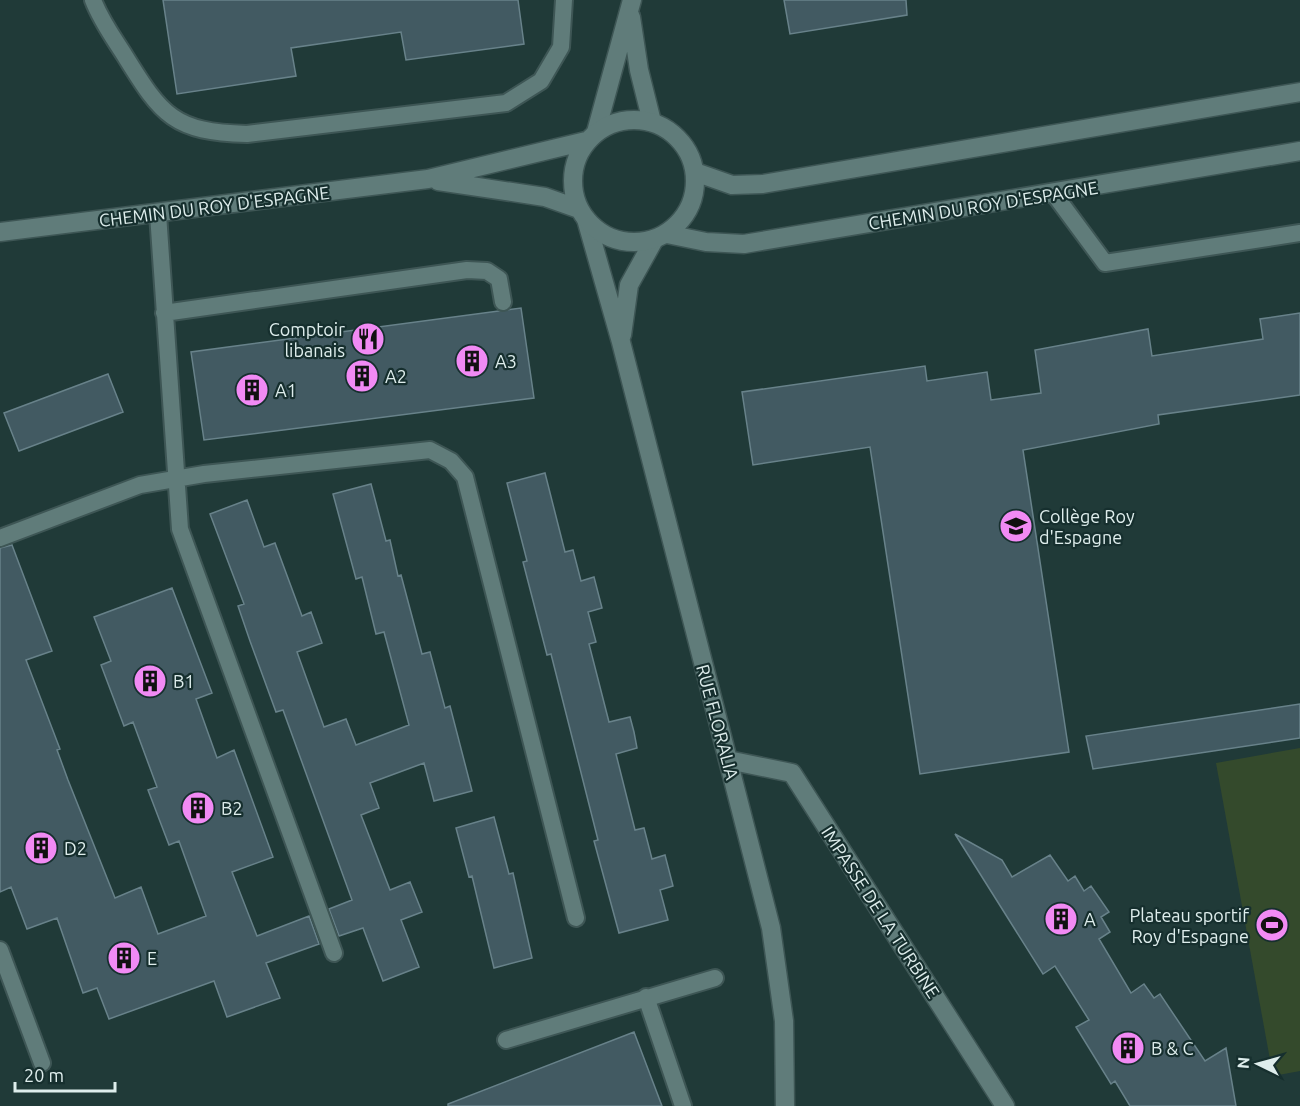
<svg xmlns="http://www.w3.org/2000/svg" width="1300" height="1106" font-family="Ubuntu,sans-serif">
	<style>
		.green { fill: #344a2c }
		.building { fill: #425a62; stroke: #68828a; stroke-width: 1.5 }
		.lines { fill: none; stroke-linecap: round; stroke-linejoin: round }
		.service-casing { stroke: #3e5655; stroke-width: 20 }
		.minor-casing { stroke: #3e5655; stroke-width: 21 }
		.tertiary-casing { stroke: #3e5655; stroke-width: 21 }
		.service { stroke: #607c7a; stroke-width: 16 }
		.minor { stroke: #607c7a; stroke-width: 18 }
		.tertiary { stroke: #607c7a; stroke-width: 18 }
		.labels { text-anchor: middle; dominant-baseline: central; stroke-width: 4.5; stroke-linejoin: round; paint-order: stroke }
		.street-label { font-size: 18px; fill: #deedec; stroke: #162f2e }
		.poi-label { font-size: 18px; fill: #deedec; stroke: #162f2e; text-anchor: start }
	</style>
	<rect width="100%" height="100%" fill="#203a38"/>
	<path class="green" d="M1300,748v323l-27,5 -57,-313z"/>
	<path class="building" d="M163,0h355l6,44 -118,16 -5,-28 -110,16 5,28 -119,18z
		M784,0h122l1,15 -117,19z
		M521,308l13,90 -330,42 -13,-88z
		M1300,313v82l-142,20 1,9 -136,26 46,302 -149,22 -50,-327 -117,18 -11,-73 183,-26 2,15 60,-9 4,28 50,-7 -6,-43 113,-21 4,27 111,-17 -3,-20z
		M108,374l15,38 -104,39 -15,-38z
		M545,473l20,79 8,-2 8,31 13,-4 8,31 -14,4 8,30 -7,2 20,78 21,-5 4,15 3,16 -21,6 19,76 9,-2 8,31 13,-4 8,31 -13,4 8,30 -49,13 -25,-92 4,-1 -47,-186 -4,1 -24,-93 4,-1 -20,-78z
		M371,484l15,57 4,-1 8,36 3,-1 21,79 8,-2 15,56 5,-2 22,85 -38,10 -10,-38 -54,20 9,25 -18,7 29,75 20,-8 12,30 -21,8 18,47 -36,14 -20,-53 -24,8 -10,-27 23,-9 -69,-190 -7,2 -26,-71 -12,-35 6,-2 -34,-90 37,-14 17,47 11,-4 27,73 9,-4 11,31 -25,9 27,75 22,-8 10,26 53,-20 -25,-93 -8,2 -14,-57 -6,2 -23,-85z
		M12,545l40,106 -26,9 34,89 -3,1 11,30 47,118 26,-11 17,47 48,-18 -27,-75 -10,4 -21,-55 9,-3 -24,-65 -9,4 -23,-61 10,-4 -17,-44 78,-29 40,105 -16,6 21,59 17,-8 39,107 -41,15 25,64 52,-20 10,28 -53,19 14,35 -53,19 -13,-36 -105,38 -12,-31 -14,5 -26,-75 -30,11 -16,-42 -11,5v-344z
		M1300,704v34l-207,31 -7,-33z
		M494,817l15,57 4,-1 19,85 -38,10 -22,-92 -3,1 -13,-49z
		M955,834l47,26 10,17 38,-22 18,26 7,-5 9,15 7,-5 18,26 -8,5 9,15 -11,7 32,54 13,-9 10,14 6,-4 45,67 21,-13 10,58h-106l-15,-25 -4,3 -35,-57 13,-7 -34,-54 -12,8z
		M634,1032l28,74h-214v-2z"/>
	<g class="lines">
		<g class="service-casing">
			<path id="service" d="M93,0c8,21 20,37 32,56 37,60 49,76 122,78l259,-31 35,-22 20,-34 3,-47
				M1054,194l51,69 195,-30
				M158,214l22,315 154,424
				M164,313l303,-43 20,1 12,8 4,23
				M0,538l140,-53 64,-11 226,-24 21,11 14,16 111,441
				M0,950l42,113
				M646,997l37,109
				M506,1040l209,-62"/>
		</g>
		<g class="minor-casing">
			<path id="minor" d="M631,17l8,53 13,52
				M596,132l36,-132
				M586,219l35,123 150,586 13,93 1,85
				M622,335l7,-50 25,-45
				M728,760l64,13 213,333"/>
		</g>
		<g class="tertiary-casing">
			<path id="tertiary" d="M573 181a61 61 0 1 1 122 0a61 61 0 1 1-122 0Z
				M695,172l37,13 31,-1 537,-92
				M438,181l107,16 34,12
				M0,232l428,-53 158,-38
				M667,234l39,8 38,2 556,-93"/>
		</g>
		<use href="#service" class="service"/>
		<use href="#minor" class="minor"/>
		<use href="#tertiary" class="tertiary"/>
	</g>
	<defs>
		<g id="restaurant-disc" transform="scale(1.725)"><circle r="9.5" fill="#f18af4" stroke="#162f2e"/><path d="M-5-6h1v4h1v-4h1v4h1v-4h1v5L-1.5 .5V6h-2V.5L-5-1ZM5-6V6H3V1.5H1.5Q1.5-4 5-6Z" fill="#111"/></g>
		<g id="building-disc" transform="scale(1.725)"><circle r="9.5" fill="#f18af4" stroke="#162f2e"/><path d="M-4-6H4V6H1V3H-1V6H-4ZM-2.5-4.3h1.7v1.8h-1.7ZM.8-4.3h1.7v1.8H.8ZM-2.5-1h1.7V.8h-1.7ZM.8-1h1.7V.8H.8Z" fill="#111"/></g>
		<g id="school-disc" transform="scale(1.725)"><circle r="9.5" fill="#f18af4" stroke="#162f2e"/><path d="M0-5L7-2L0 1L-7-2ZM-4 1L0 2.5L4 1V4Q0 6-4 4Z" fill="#111"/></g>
		<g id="stadium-disc" transform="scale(1.725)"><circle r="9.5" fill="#f18af4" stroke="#162f2e"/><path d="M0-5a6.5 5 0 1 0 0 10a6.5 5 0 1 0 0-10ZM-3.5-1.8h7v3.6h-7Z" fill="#111"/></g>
	</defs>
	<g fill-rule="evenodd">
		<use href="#restaurant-disc" x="368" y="339"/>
		<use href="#building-disc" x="472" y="361"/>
		<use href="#building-disc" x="362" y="376"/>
		<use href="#building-disc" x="252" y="390"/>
		<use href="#school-disc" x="1016" y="526"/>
		<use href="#building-disc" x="150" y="681"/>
		<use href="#building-disc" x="198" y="808"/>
		<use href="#building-disc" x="41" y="848"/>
		<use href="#building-disc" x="1061" y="919"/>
		<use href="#stadium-disc" x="1272" y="925"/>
		<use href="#building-disc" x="124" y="958"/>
		<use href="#building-disc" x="1128" y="1048"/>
	</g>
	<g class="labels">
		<g class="street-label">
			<text transform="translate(983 205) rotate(-9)">CHEMIN DU ROY D'ESPAGNE</text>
			<text transform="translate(214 206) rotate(-7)">CHEMIN DU ROY D'ESPAGNE</text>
			<text transform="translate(718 722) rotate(75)">RUE FLORALIA</text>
			<text transform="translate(881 912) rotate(57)">IMPASSE DE LA TURBINE</text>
		</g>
		<g class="poi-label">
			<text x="345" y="329" text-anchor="end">Comptoir<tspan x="345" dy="21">libanais</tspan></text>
			<text x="495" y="361">A3</text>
			<text x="385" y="376">A2</text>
			<text x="275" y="390">A1</text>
			<text x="1039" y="516">Collège Roy<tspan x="1039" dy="21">d'Espagne</tspan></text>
			<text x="173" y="681">B1</text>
			<text x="221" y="808">B2</text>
			<text x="64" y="848">D2</text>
			<text x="1249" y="915" text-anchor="end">Plateau sportif<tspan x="1249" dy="21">Roy d'Espagne</tspan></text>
			<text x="1084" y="919">A</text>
			<text x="147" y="958">E</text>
			<text x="1151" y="1048">B &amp; C</text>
		</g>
	</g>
	<g transform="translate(1258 1064) rotate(275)" stroke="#162f2e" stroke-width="4.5" paint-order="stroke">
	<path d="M0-4.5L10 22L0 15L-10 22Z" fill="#deedec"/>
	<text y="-9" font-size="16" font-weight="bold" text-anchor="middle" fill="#deedec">N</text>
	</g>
	<path d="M15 1082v9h100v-9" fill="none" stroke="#deedec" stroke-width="3"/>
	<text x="24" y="1082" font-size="18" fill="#deedec" stroke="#162f2e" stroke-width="4.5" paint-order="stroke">20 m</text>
</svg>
